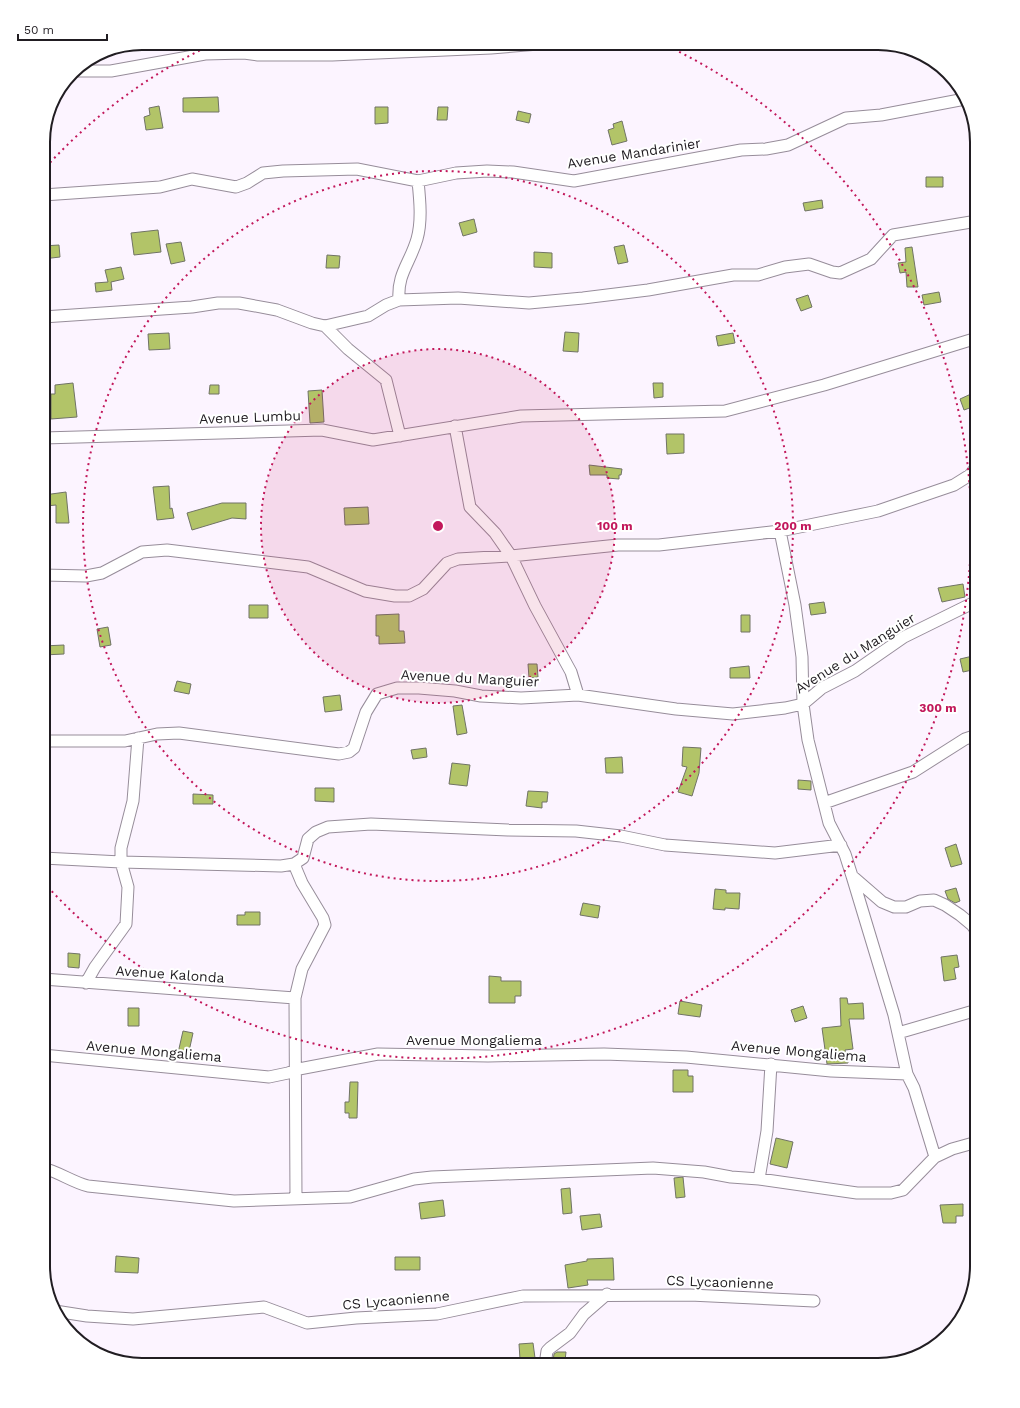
<svg xmlns="http://www.w3.org/2000/svg" width="1020" height="1408" font-family="'Work Sans',sans-serif">
	<style>
		.building { fill: #b2c468; stroke: #707365 }
		.lines { fill: none; stroke-linecap: round; stroke-linejoin: round }
		.street-casing { stroke: #978d9a; stroke-width: 13 }
		.street { stroke: #fff; stroke-width: 11 }
		.ring { fill: none; stroke: #c2185b; stroke-width: 2; stroke-dasharray: 2 4 }
		.labels { text-anchor: middle; dominant-baseline: central; stroke-width: 4; stroke-linejoin: round; paint-order: stroke }
		.street-label { font-size: 14px; fill: #211d22; stroke: #fff }
		.rim { fill: none; stroke: #211d22; stroke-width: 2 }
		.centre { fill: #c2185b; stroke: #fff; stroke-width: 2 }
		.ring-label { font-size: 12px; text-anchor: middle; font-weight: bold; fill: #c2185b; stroke: #fff; stroke-width: 4; stroke-linejoin: round; paint-order: stroke }
	</style>
	<rect width="100%" height="100%" fill="#fcf4ff"/>
	<path class="building" d="M218,97l1,15h-36v-14z
		M159,106l4,22 -17,2 -2,-13 6,-2 -1,-7z
		M375,107h13v16l-13,1z
		M438,107h10l-1,13h-10z
		M518,111l13,3 -2,9 -13,-3z
		M622,121l5,20 -15,4 -4,-15 6,-2 -1,-4z
		M926,177h17v10h-17z
		M822,200l1,8 -18,3 -2,-8z
		M474,219l3,13 -14,4 -4,-13z
		M158,230l3,22 -27,3 -3,-22z
		M181,242l4,19 -14,3 -5,-20z
		M59,245l1,12 -17,2v-13z
		M624,245l4,17 -10,2 -4,-17z
		M912,247l6,40h-11l-1,-15 -6,1 -2,-10 8,-1 -1,-14z
		M534,252l18,1v15l-18,-1z
		M327,255l13,1 -1,12h-13z
		M121,267l3,12 -13,3 1,8 -16,2 -1,-9 13,-1 -3,-12z
		M939,292l2,10 -17,3 -2,-10z
		M808,295l4,12 -11,4 -5,-12z
		M565,332l14,1 -1,19 -15,-1z
		M169,333l1,16 -21,1 -1,-16z
		M733,333l2,10 -17,3 -2,-10z
		M73,383l4,34 -26,2v-25h4v-9z
		M653,383h10v14l-9,1z
		M210,385h9v9h-10z
		M322,390l2,32 -14,1 -2,-32z
		M971,394l4,12 -11,4 -4,-11z
		M666,434h18v19l-17,1z
		M589,465l33,4 -1,6h-2v4l-12,-1v-3h-17z
		M169,486l1,23 2,-1 2,10 -17,2 -4,-33z
		M66,492l3,31h-13v-18l-10,1 -2,-11z
		M222,503h24v16l-14,-1 -40,12 -5,-17z
		M368,507l1,17 -24,1 -1,-17z
		M963,584l2,13 -23,5 -4,-14z
		M824,602l2,11 -15,2 -2,-11z
		M249,605h19v13h-19z
		M399,614v17h5l1,12 -26,1v-8h-3v-21z
		M741,615h9v17h-9z
		M108,627l3,18 -11,2 -3,-18z
		M64,645v9l-21,1v-9z
		M977,655v14l-14,3 -3,-13z
		M528,664h9l1,13 -9,1z
		M749,666l1,12h-20v-10z
		M177,681l14,3 -2,10 -15,-3z
		M340,695l2,15 -17,2 -2,-15z
		M462,705l5,28 -10,2 -4,-29z
		M683,747l18,1 -2,25 -7,23 -14,-4 9,-25 -5,-1z
		M426,748l1,9 -14,2 -2,-9z
		M622,757l1,16h-17l-1,-15z
		M452,763l18,2 -3,21 -18,-2z
		M798,780l13,1v9l-13,-1z
		M315,788h19v14l-19,-1z
		M528,791l20,1 -1,10h-5v6l-16,-2z
		M193,794l20,1v9h-20z
		M956,844l6,20 -11,3 -6,-19z
		M956,888l4,13 -5,2 -7,-4 -3,-8z
		M715,889l11,1v3h14l-1,16 -14,-1v2l-12,-1z
		M583,903l17,3 -2,12 -18,-3z
		M245,912h15v13h-23v-10h8z
		M68,953l12,1 -1,14 -11,-1z
		M957,955l2,12 -5,1 2,11 -12,2 -3,-24z
		M489,976l12,1v4h20v15h-6v7h-26z
		M840,998h7l1,6 15,-1 1,16h-15l4,30 -8,1 3,13 -21,1 -5,-36 19,-2z
		M680,1001l22,4 -2,12 -22,-3z
		M803,1006l4,12 -12,4 -4,-12z
		M128,1008h11v18h-11z
		M183,1031l10,2 -5,23 -10,-3z
		M673,1070h15v6h5v16h-20z
		M350,1082h8l-1,36h-8v-5h-4v-11h4z
		M776,1138l17,4 -6,26 -17,-4z
		M683,1177l2,20 -9,1 -2,-20z
		M570,1188l2,25 -9,1 -2,-25z
		M443,1200l2,16 -24,3 -2,-16z
		M963,1204v12h-7v7h-13l-3,-18z
		M600,1214l2,13 -20,3 -2,-14z
		M116,1256l23,2 -1,15 -23,-1z
		M395,1257h25v13h-25z
		M613,1258l1,22h-27l1,5 -20,3 -3,-23 22,-4v-2z
		M533,1343l2,15 -15,1 -1,-15z
		M557,1352h9l-1,9h-12l1,-7z"/>
	<g class="lines">
		<g class="street-casing">
			<path id="street" d="M74,71h37l94,-17 39,-1 14,2h74l159,-7 60,-5
				M43,195l117,-8 32,-8 44,8 11,-4 16,-10 20,-2 74,-2 61,12 38,-8 31,-2 26,1 61,9 167,-31 25,-1 22,-4 58,-27 35,-3 84,-16
				M399,300c-2,-26 11,-37 18,-61 5,-18 3,-38 1,-58
				M43,317l149,-10 26,-4h21l38,7 35,13 13,3 23,23 38,31 14,56
				M325,326l43,-10 18,-11 13,-5 59,-2 71,5 54,-5 65,-8 85,-15h25l27,-8 24,-3 23,8 8,1 31,-14 22,-24 84,-14
				M455,426l15,81 25,26 16,23 24,50 36,66 7,23
				M43,438l279,-8 51,10 148,-24 204,-5 99,-26 153,-47
				M780,531l15,74 7,52 1,47 5,36 21,83 16,31 7,22 30,26 12,5h12l14,-6 14,-1 11,5 15,10 12,10 5,7
				M43,575l43,1 16,-3 40,-21 25,-2 141,17 57,24 30,5h14l14,-7 24,-26 11,-4 53,-3 107,-11h41l121,-14 98,-20 76,-26 16,-10 7,-9
				M43,741h82l32,-7 22,-1 160,21 10,-2 5,-4 12,-36 11,-18 20,-6h22l36,3 26,5 40,2 57,-3 98,14 57,5 52,-6 18,-4 19,-16 33,-17 49,-34 73,-36
				M824,803l89,-31 52,-33 12,-4
				M43,858l78,4 160,4 13,-2 9,-6 5,-19 8,-7 12,-5 43,-3 137,6 68,1 45,5 44,9 110,8 66,-8
				M294,864l8,19 21,35 2,7 -23,44 -7,29 1,201
				M852,876l42,139 13,59 7,14 21,69
				M43,979l252,19
				M86,983l9,-16 31,-43 2,-37 -7,-25v-14l12,-47 5,-63
				M898,1033l79,-23
				M43,1055l226,22 19,-4 11,-4 79,-15 110,2 116,-2 82,3 145,14 76,3
				M43,1168c16,4 29,14 45,18l146,15 116,-4 64,-18 18,-2 221,-9 51,4 27,5 28,2 98,14h34l12,-3 32,-33 17,-8 25,-7
				M759,1179l8,-48 4,-67
				M55,1311l32,5 46,3 131,-12 43,16 49,-5 81,-4 86,-18 167,-1 124,6
				M545,1365l2,-14 3,-3 20,-15 14,-19 23,-20"/>
		</g>
		<use href="#street" class="street"/>
	</g>
	<circle cx="438" cy="526" r="177" fill="#c2185b" fill-opacity=".12"/>
	<g class="ring">
		<circle cx="438" cy="526" r="177"/>
		<circle cx="438" cy="526" r="355"/>
		<path d="M46 167A532 532 0 0 1 213 44M663 44A532 532 0 1 1 46 885"/>
	</g>
	<g class="labels">
		<g class="street-label">
			<text transform="translate(634 153) rotate(-9)">Avenue Mandarinier</text>
			<text transform="translate(250 417) rotate(-2)">Avenue Lumbu</text>
			<text transform="translate(855 653) rotate(-32)">Avenue du Manguier</text>
			<text transform="translate(470 678) rotate(3)">Avenue du Manguier</text>
			<text transform="translate(170 974) rotate(4)">Avenue Kalonda</text>
			<text x="474" y="1040">Avenue Mongaliema</text>
			<text transform="translate(154 1051) rotate(5)">Avenue Mongaliema</text>
			<text transform="translate(799 1051) rotate(5)">Avenue Mongaliema</text>
			<text transform="translate(720 1282) rotate(2)">CS Lycaonienne</text>
			<text transform="translate(396 1300) rotate(-5)">CS Lycaonienne</text>
		</g>
	</g>
	<path d="M0 0H1020V1408H0ZM142 50H878A92 92 0 0 1 970 142V1266A92 92 0 0 1 878 1358H142A92 92 0 0 1 50 1266V142A92 92 0 0 1 142 50Z" fill="#fff" fill-rule="evenodd"/>
	<path class="rim" d="M142 50H878A92 92 0 0 1 970 142V1266A92 92 0 0 1 878 1358H142A92 92 0 0 1 50 1266V142A92 92 0 0 1 142 50Z"/>
	<circle cx="438" cy="526" r="6" class="centre"/>
	<g class="ring-label">
		<text x="615" y="530">100 m</text>
		<text x="793" y="530">200 m</text>
		<text x="938" y="712">300 m</text>
	</g>
	<path d="M18 34v6h89v-6" fill="none" stroke="#211d22" stroke-width="2"/>
	<text x="24" y="34" font-size="12" fill="#211d22" stroke="#ffffff" stroke-width="3" paint-order="stroke">50 m</text>
</svg>
